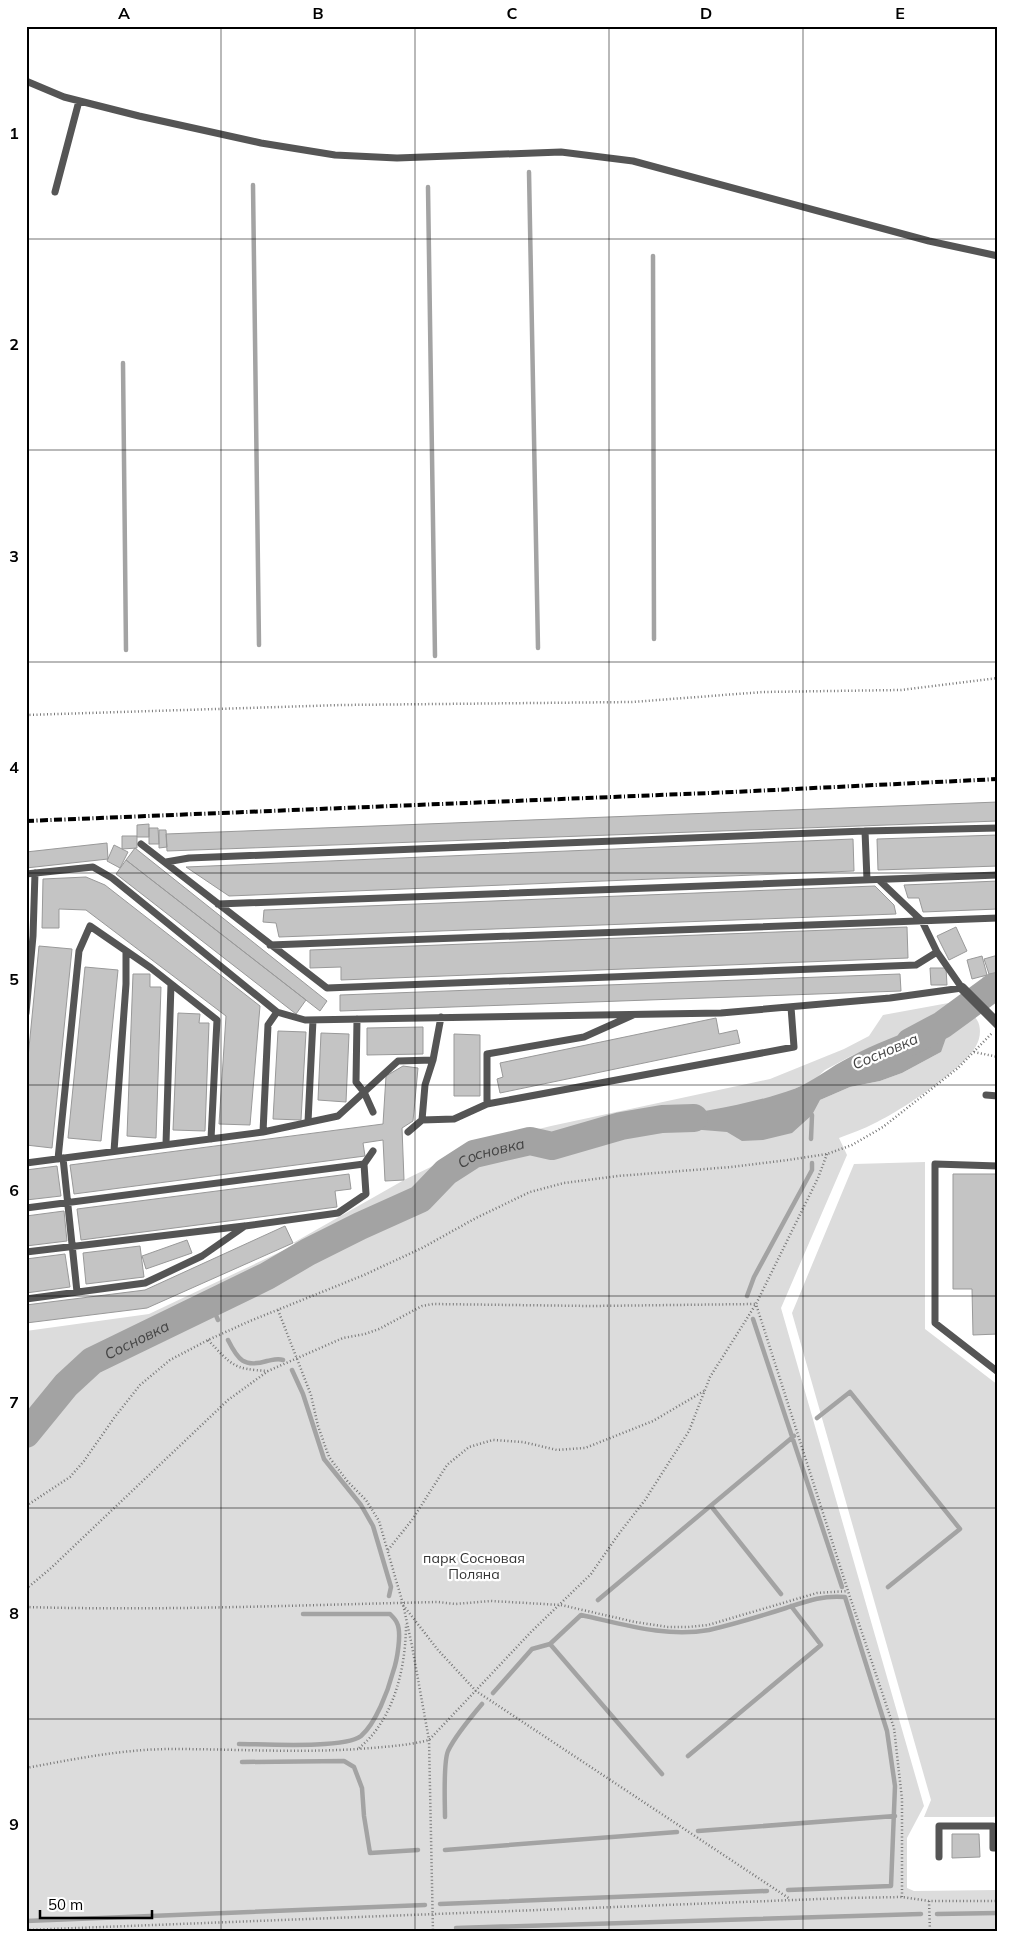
<svg xmlns="http://www.w3.org/2000/svg" width="1024" height="1958" font-family="Mulish,sans-serif">
	<style>
		.green { fill: #dcdcdc; fill-rule: evenodd }
		.water { fill: #a3a3a3 }
		.lines { fill: none; stroke-linecap: round; stroke-linejoin: round }
		.stream { stroke: #a3a3a3; stroke-width: 4.5 }
		.river { stroke: #a3a3a3; stroke-width: 28 }
		.building { fill: #c4c4c4; stroke: #999 }
		.path { stroke: #777; stroke-width: 2.5; stroke-dasharray: 1 2.5; stroke-linecap: butt }
		.lane { stroke: #555; stroke-width: 7 }
		.street { stroke: #555; stroke-width: 10 }
		.rail { stroke: #000; stroke-width: 4; stroke-dasharray: 8 2.5 1 2.5; stroke-linecap: butt }
		.grid { fill: none; stroke: #000; stroke-width: 1; stroke-opacity: 0.55 }
		.labels { text-anchor: middle; dominant-baseline: central; stroke-width: 4.5; stroke-linejoin: round; paint-order: stroke }
		.park-label { font-size: 14px; fill: #333; stroke: #fff }
		.water-label { font-size: 15px; font-style: italic; fill: #444; stroke: #fff }
		.neatline { fill: none; stroke: #000; stroke-width: 2 }
		.grid-label { font-size: 16px; text-anchor: middle; font-weight: bold; fill: #000 }
	</style>
	<rect width="100%" height="100%" fill="#fff"/>
	<path class="green" d="M998,972v33l-8,-7 -8,-22z
		M954,1002c10,2 18,10 23,18 5,8 3,19 -1,26 -12,23 -77,66 -101,77 -11,6 -24,10 -36,15l8,17 -66,153 143,498 -17,32v50l7,3 84,-1v42h-972v-601l123,-17 148,-70 -4,-1 111,-63 74,-36 73,-18 219,-47 74,-30 25,-13 14,-21zM926,1024l15,28 -39,21 -22,8 -30,6 -30,13 -26,-11 20,-9 11,-10 26,-14z
		M925,1162v167l73,56v431l-5,1h-69l7,-17 -139,-487 62,-149z"/>
	<path class="water" d="M927,1024l15,1 5,10 -6,17 -39,21 -22,8 -30,6 -30,13 -8,15 -20,18 -29,7 -21,1 -15,-9 -49,-4 -22,-8c46,-9 94,-15 138,-31 20,-8 36,-22 56,-32 24,-13 51,-23 77,-33z"/>
	<g class="lines">
		<path class="stream" d="M529,172l9,476
			M253,185l6,460
			M428,187l7,469
			M653,256l1,383
			M123,363l3,287
			M811,1139l1,-24
			M747,1296l7,-19 58,-107v-7
			M211,1304l7,16
			M753,1319l89,268
			M228,1340c10,20 16,28 39,21 6,-1 10,-3 16,-1
			M292,1370l11,24 21,65 37,46 12,21 18,61 -2,9
			M817,1418l33,-26 110,137 -72,58
			M711,1506l70,88
			M598,1600l196,-164
			M550,1644l112,130
			M493,1693l39,-44 18,-5 31,-29c42,9 85,23 128,15 26,-6 52,-14 77,-22 21,-7 37,-13 59,-11l42,134 8,55 -4,100 -103,4
			M239,1744c23,0 106,5 122,-8 15,-13 27,-45 32,-64 4,-11 9,-39 4,-49 -1,-3 -5,-7 -7,-9h-87
			M688,1756l133,-111 -30,-39
			M242,1762l102,-1 10,6 8,21 2,28 6,37 48,-3
			M445,1817c0,-14 -2,-54 3,-66 7,-15 23,-34 34,-47
			M698,1831l197,-15
			M445,1850l232,-18
			M440,1904l327,-13
			M937,1914l61,-1
			M26,1921l399,-16
			M456,1928l465,-14"/>
		<g class="river">
			<path d="M910,1042l32,-17 56,-41"/>
			<path id="s1" d="M26,1434l40,-49 26,-24 175,-85 41,-24 52,-26 60,-27 26,-27 28,-18 56,-13 22,5 69,-20 41,-7 32,-1"/>
		</g>
	</g>
	<path class="building" d="M998,802v19l-831,30 -1,-17z
		M149,824v13h-12v-12z
		M149,828h9l1,16h-10z
		M159,830h7l1,17 -8,1z
		M998,835v31l-120,4 -1,-31z
		M122,836h15v12l-15,1z
		M853,839l1,32 -625,25 -43,-29z
		M107,843l1,16 -82,9v-16z
		M114,845l14,7 -8,16 -13,-7z
		M135,848l192,153 -7,10 -194,-151z
		M126,860l180,140 -10,14 -180,-140z
		M86,877l19,8 155,121 -10,119 -31,-1 7,-108 -140,-106 -27,-1v19h-17l1,-49z
		M998,881v28l-75,3 -4,-14h-11l-4,-13z
		M875,886l19,19 2,9 -617,23 -3,-14 -13,-1 1,-12z
		M907,927l1,31 -567,22v-13l-31,1v-18z
		M956,927l11,24 -18,9 -12,-24z
		M39,946l33,3 -20,199 -26,-3v-67z
		M998,955v17l-9,2 -5,-15z
		M982,956l5,19 -15,4 -5,-19z
		M85,967l33,3 -17,171 -33,-3z
		M930,968h16l1,17h-16z
		M133,974h17v13h11l-5,151 -29,-2z
		M900,974l1,17 -561,20v-16z
		M178,1013l22,1 -1,9h10l-4,108 -32,-1z
		M716,1018l3,16 18,-4 3,13 -240,50 -3,-14 6,-2 -3,-14z
		M423,1027v27l-56,1v-27z
		M278,1031l28,1 -5,88 -28,-1z
		M321,1033l28,1 -3,68 -28,-2z
		M454,1034l26,1v61h-26z
		M403,1066l15,2 -5,53 -11,7 2,52 -19,1 -2,-41 -20,3 2,13 -291,38 -4,-29 313,-41 3,-48z
		M57,1166l4,30 -35,4v-30z
		M349,1174l2,15 -16,2 2,16 -256,33 -4,-31z
		M953,1174h45v160l-25,1 -1,-46h-19z
		M64,1211l3,30 -41,5v-30z
		M285,1226l8,17 -146,65 -121,15v-18l119,-15z
		M187,1240l5,13 -46,16 -4,-13z
		M140,1246l4,31 -58,7 -3,-31z
		M65,1254l5,33 -44,6v-34z
		M952,1834h27l1,23 -28,1z"/>
	<g class="lines">
		<path class="path" d="M26,715l316,-10 290,-3 131,-10 138,-2 97,-12
			M974,1052l24,5
			M827,1154l-9,24 -62,126 92,287 46,137 8,71v98
			M278,1310l33,85 7,31 11,31 19,25 18,18 13,21 24,83 9,42 17,94 4,192
			M208,1340c24,25 24,29 60,31
			M26,1506l44,-29 14,-16 30,-43 26,-33 30,-25 38,-20 42,-19 114,-46 58,-27 54,-30 54,-26 34,-9 54,-7 113,-9 57,-7 39,-6 25,-9 31,-18 75,-59 34,-35
			M388,1550l24,-30 35,-55 22,-18 24,-7 30,2 34,8 28,-2 68,-27 51,-30
			M26,1589l25,-21 177,-168 40,-29 75,-33 22,-4 14,-5 43,-23 11,-2 159,2 164,-2
			M403,1605l35,45 38,41 314,208
			M26,1607c138,4 275,-2 412,-5l17,2 36,-3 70,4 74,17 33,5h20l20,-2 109,-32 31,-2
			M359,1748c35,-28 47,-81 47,-124
			M26,1768c49,-9 97,-19 146,-19 62,0 124,4 186,0 24,-2 48,-3 71,-9l102,-108 60,-58 27,-39 27,-35 44,-69 21,-54 46,-73
			M929,1901l1,31
			M26,1930l819,-32 57,-1 27,4h69"/>
		<path class="lane" d="M26,81l38,16 75,19 122,27 74,12 62,3 164,-6 72,9 296,80 69,15
			M55,192l24,-91
			M865,831l2,49
			M141,844l186,144 589,-23 21,-13
			M166,862l23,-4 676,-27 133,-3
			M26,874l67,-7 19,11 165,134 28,8 416,-7 169,-15 72,-10 -25,-36 -15,-31 -43,-41
			M218,904l780,-29
			M270,945l728,-27
			M26,1013l7,-77 2,-63
			M357,1019l-1,63 8,10 9,20
			M433,1060l-8,25 -3,35 32,-1 33,-15 307,-57 -3,-40
			M986,1095l12,1
			M487,1104v-50l97,-17 49,-22
			M308,1122l5,-102
			M263,1132l5,-107 9,-13
			M408,1132l14,-12
			M166,1144l5,-160
			M114,1151l12,-167v-33
			M63,1158l14,134
			M58,1159l21,-208 11,-25 61,42 66,52 -6,119
			M26,1163l237,-31 75,-16 60,-55 35,-1 8,-43
			M998,1166l-63,-2v159l63,49
			M26,1208l338,-44 9,-13
			M26,1252l218,-26
			M26,1299l119,-16 57,-27 43,-30 93,-13 28,-19 -2,-30
			M939,1857v-31h54v22h5"/>
		<path class="street" d="M962,988l36,36"/>
		<path class="rail" d="M26,821l707,-29 265,-13"/>
	</g>
	<path class="grid" d="M221,26v1906M415,26v1906M609,26v1906M803,26v1906M26,239h972M26,450h972M26,662h972M26,873h972M26,1085h972M26,1296h972M26,1508h972M26,1719h972"/>
	<g class="labels">
		<g class="park-label">
			<text x="474" y="1558">парк Сосновая<tspan x="474" dy="16">Поляна</tspan></text>
		</g>
		<g class="water-label">
			<text transform="translate(885 1051) rotate(-23)">Сосновка</text>
			<text stroke="none"><textPath href="#s1" startOffset="552">Сосновка</textPath></text>
			<text stroke="none"><textPath href="#s1" startOffset="148">Сосновка</textPath></text>
		</g>
	</g>
	<rect width="1024" height="1958" fill="none" stroke="#ffffff" stroke-width="55"/>
	<path d="M40 1910v8h112v-8" fill="none" stroke="#000000" stroke-width="2.5"/>
	<text x="48" y="1910" font-size="15" fill="#000000" stroke="#ffffff" stroke-width="4" paint-order="stroke">50 m</text>
	<rect x="28" y="28" width="968" height="1902" class="neatline"/>
	<g class="grid-label">
		<text x="124" y="19">A</text>
		<text x="318" y="19">B</text>
		<text x="512" y="19">C</text>
		<text x="706" y="19">D</text>
		<text x="900" y="19">E</text>
		<text x="14" y="139">1</text>
		<text x="14" y="350">2</text>
		<text x="14" y="562">3</text>
		<text x="14" y="773">4</text>
		<text x="14" y="985">5</text>
		<text x="14" y="1196">6</text>
		<text x="14" y="1408">7</text>
		<text x="14" y="1619">8</text>
		<text x="14" y="1830">9</text>
	</g>
</svg>
